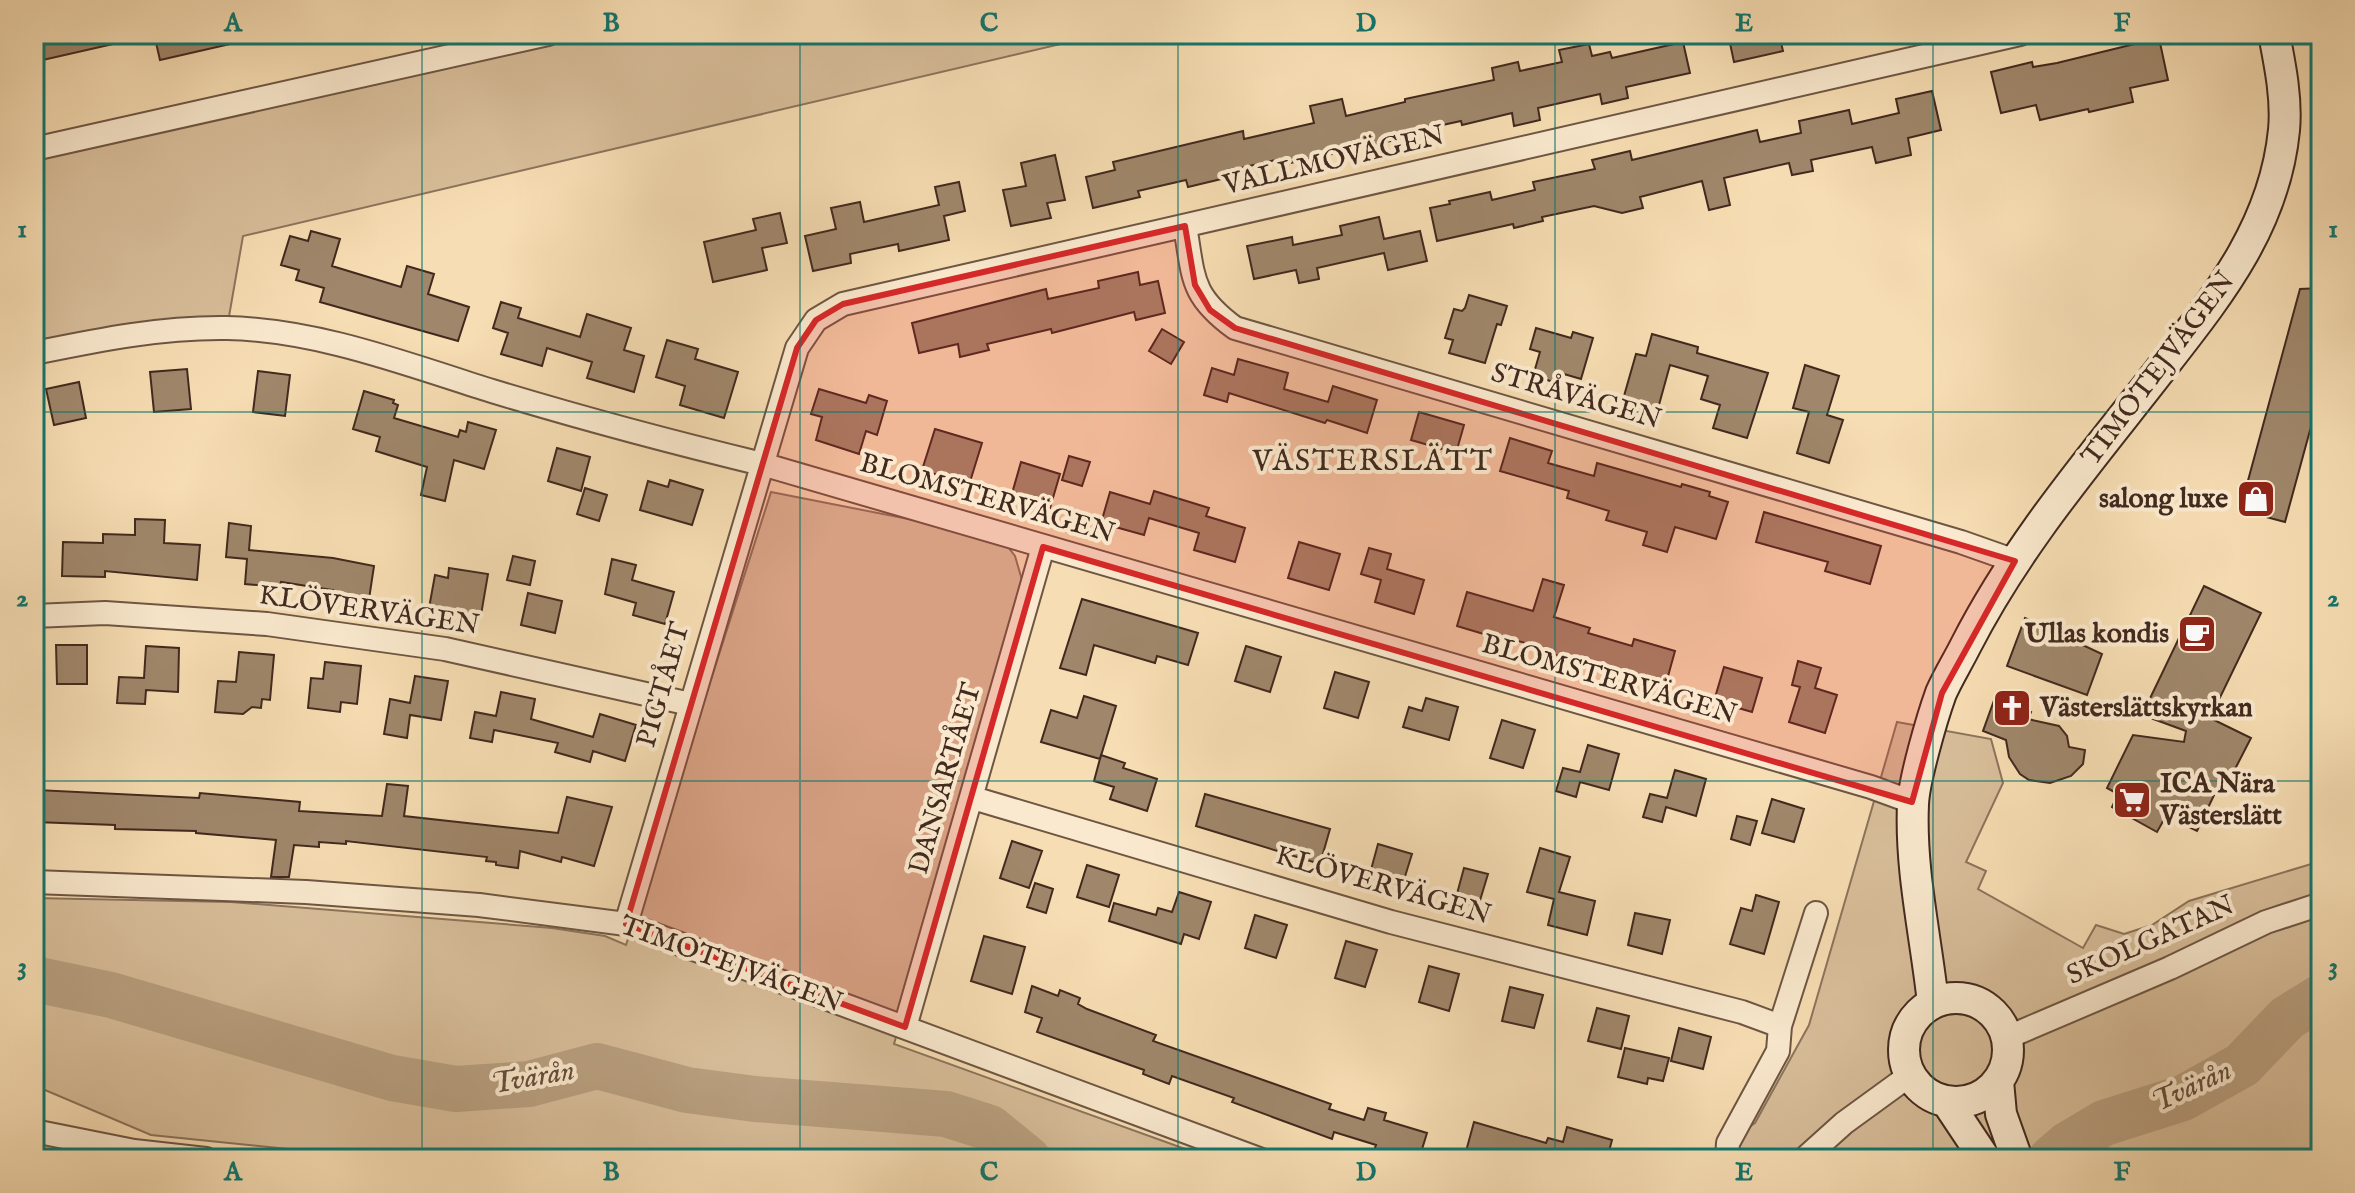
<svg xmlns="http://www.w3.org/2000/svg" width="2355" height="1193" font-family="'IM FELL English',serif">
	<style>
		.green { fill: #d8be9a; stroke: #8c745c; stroke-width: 2 }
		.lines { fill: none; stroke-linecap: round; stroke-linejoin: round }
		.river { stroke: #b9a080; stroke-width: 46 }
		.building { fill: #a0876b; stroke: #41291e; stroke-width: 2 }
		.street-casing { stroke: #6e5643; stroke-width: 26 }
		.secondary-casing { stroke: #41291e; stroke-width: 34 }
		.street { stroke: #fae9ce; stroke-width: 22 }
		.secondary { stroke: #fae9ce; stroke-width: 30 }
		.marked { fill: #d62828; fill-opacity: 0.2; stroke: #d62828; stroke-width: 6; stroke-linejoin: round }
		.grid { fill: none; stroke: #0f766e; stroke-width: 2; stroke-opacity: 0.55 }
		.labels { text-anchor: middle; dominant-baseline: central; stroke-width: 8; stroke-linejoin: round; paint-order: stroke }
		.street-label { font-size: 28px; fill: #41291e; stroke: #fae9ce }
		.poi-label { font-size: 28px; font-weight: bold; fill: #41291e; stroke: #fae9ce; text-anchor: end }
		.neighbourhood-label { font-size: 30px; letter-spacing: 2px; fill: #41291e; stroke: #fae9ce }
		.water-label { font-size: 30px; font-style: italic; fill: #654d3b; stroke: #fae9ce }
		.neatline { fill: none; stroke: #0f766e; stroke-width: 3 }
		.grid-label { font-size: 26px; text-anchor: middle; font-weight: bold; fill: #0f766e }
	</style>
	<rect width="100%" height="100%" fill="#f7ddb3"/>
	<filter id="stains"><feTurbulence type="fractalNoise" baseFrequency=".0025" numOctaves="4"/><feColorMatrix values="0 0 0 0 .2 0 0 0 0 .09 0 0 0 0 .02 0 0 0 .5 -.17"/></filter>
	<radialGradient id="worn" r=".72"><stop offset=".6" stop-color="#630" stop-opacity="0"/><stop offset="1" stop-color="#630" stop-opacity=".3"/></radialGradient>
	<path class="green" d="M548,34h555l-860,202 -16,92 -193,25v-204z
		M771,492l229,45 15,19 9,31 -130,457 319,115h-828l-234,-24 -106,-45 -11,-1v-191l197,4 321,26 53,8 21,9z
		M1897,722l94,17 12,44 -37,79 20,9 -8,18 105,59 13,-23 28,9 28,-9 37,-24 132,-40v298h-619l53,-36 54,-98z"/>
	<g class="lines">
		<path class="river" d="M34,979l77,16 281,83 64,11 73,-5 68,-18 90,24 68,9 191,15 44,14 38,31
			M2051,1159l16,-14 37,-22 79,-25 59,-33 45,-47 34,-21"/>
	</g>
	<path class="building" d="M34,34h87l1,8 -88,20z
		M154,34h84l1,8 -79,18z
		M1728,34h51l4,17 -49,11z
		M2159,38l9,42 -38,8 3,14 -44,10 -1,-3 -48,11 -4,-15 -35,8 -10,-41 41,-10 1,5 24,-4z
		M1683,42l7,31 -64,14 2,11 -26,6 -2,-10 -62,14 2,12 -26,6 -2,-13 -50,12 -1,-4 -46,10 1,4 -43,10 -1,-4 -41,8 1,5 -51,11 -1,-6 -44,10 2,6 -50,12 -2,-7 -48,11 2,6 -47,11 -7,-31 29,-7 -2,-8 130,-31 1,8 70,-16 -4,-17 32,-7 4,17 59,-14v-3l89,-19 -2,-12 26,-6 2,9 42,-9 -3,-12 30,-6 3,12 18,-4 2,6z
		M1932,91l9,39 -33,8 3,17 -35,8 -4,-16 -61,13 2,11 -21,4 -3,-12 -65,15 6,27 -21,5 -7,-29 -62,16 3,11 -21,5 -28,-7 -52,11 1,4 -29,7 -1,-4 -76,17 -7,-33 20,-4 -1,-3 41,-9 2,8 43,-10 -2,-8 62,-13 -3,-9 38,-9 2,9 125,-30 3,12 41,-9 -2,-12 50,-11 3,14 47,-11 -3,-14z
		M1055,155l10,45 -18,3 4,15 -40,8 -8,-36 23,-4 -5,-23z
		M959,182l6,29 -21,5 5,24 -50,11 -1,-7 -48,10 1,9 -38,8 -8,-35 31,-7 -5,-21 29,-6 4,20 75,-17 -4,-18z
		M780,213l7,30 -25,5 5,22 -54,12 -9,-40 52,-12 -3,-11z
		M1379,217l5,22 36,-8 7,30 -39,9 -4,-17 -67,15 2,11 -20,4 -3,-13 -42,9 -7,-33 45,-9 1,8 49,-10 -2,-9z
		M311,231l29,8 -8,27 69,21 6,-21 27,8 -6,20 41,13 -11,34 -138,-39 4,-14 -28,-8 3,-10 -18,-5 9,-29 18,5z
		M1138,272l2,13 18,-4 7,32 -29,7 -2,-8 -82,21 -1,-4 -64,15 2,6 -29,7 -2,-13 -39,9 -7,-30 134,-34 2,10 51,-11 -1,-7z
		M2321,288v102l-36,132 -45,-12 60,-221z
		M1469,295l38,11 -6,19 -4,-1 -12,39 -36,-10 4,-13 -8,-2 9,-29 8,2 3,-3z
		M501,302l20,6 -3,10 62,19 7,-23 44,14 -7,22 20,6 -10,36 -47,-14 5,-16 -45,-14 -5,18 -41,-12 7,-21 -15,-5z
		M1536,328l35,10 2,-6 20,6 -12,41 -17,-5 -3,10 -28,-8 7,-24 -10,-3z
		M1162,329l22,13 -13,22 -22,-13z
		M1652,334l46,13 -1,6 71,20 -21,65 -34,-10 7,-23 -19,-6 7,-23 -38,-11 -13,47 -35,-9 14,-49 10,2z
		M667,340l31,9 -3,10 43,13 -14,46 -44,-13 5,-19 -29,-9z
		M1238,359l50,14 -4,16 44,13 5,-16 44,14 -10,33 -40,-13 -2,3 -96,-30 -2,9 -23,-7 8,-27 22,7z
		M1805,365l34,11 -12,39 16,5 -14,43 -32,-10 12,-41 -16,-4z
		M187,369l4,40 -37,3 -4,-40z
		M258,371l32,4 -5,41 -32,-4z
		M79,382l7,36 -32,7 -8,-36z
		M819,389l47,14 3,-8 18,6 -10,34 -11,-4 -7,23 -43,-14 6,-23 -11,-3z
		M364,391l30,9 -1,3 5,2 -4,13 64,19 2,-7 6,2 2,-10 28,8 -12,39 -30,-9 -9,41 -24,-6 6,-28 -51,-16 4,-14 -27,-8z
		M1419,412l45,13 -8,28 -45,-13z
		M935,429l47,14 -13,42 -47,-15z
		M1510,438l42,13 -4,12 46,13 3,-13 84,24 1,-3 28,8 -1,4 19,6 -12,37 -41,-12 -8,25 -24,-7 4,-13 -41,-12 3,-9 -42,-13 2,-7 -69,-20z
		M557,448l33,9 -9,34 -33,-10z
		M1069,456l21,6 -8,24 -20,-6z
		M1021,462l39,12 -10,34 -39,-11z
		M670,480l33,10 -11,35 -52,-15 8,-29 20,6z
		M585,488l22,7 -8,26 -22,-7z
		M1154,491l55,17 -3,8 39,12 -10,34 -41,-12 5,-17 -50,-15 -5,17 -43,-12 9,-31 40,12z
		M1764,512l117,34 -11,38 -45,-13 3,-9 -72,-20z
		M135,519l30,1 -1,23 36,2 -3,35 -92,-9v6l-43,-1 1,-34 40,1v-9l32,1z
		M229,523l22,3 -2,24 84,8 41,8 -5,33 -36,-5v-4l-52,-8 -1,5 -35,-3 2,-25 -21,-2z
		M1299,542l41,12 -11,36 -41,-12z
		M1369,548l22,6 -4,15 37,11 -10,34 -39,-12 6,-22 -20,-6z
		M513,556l22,5 -5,24 -23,-5z
		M612,559l24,6 -4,15 42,12 -9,32 -32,-9 3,-12 -31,-9z
		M449,568l39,6 -7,41 -52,-7 6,-33 13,3z
		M1543,579l21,6 -10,32 36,11 -2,5 44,13 2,-7 41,12 -10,36 -85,-27v2l-39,-11 1,-3 -44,-13 -1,3 -40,-12 10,-34 66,19z
		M2204,586l57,27 -51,105 41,20 -18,35 -7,-3 -29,61 -31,-15 -9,16 -45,-25 6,-13 -11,-6 26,-53 51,7 2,-11 -44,-16z
		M528,593l34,8 -7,32 -34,-8z
		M1082,599l116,34 -10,32 -31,-9 -2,7 -61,-18 -8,30 -26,-7z
		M2025,618l77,36 -15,41 -80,-29z
		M56,645h31v39h-30z
		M146,646l33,2 -1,44 -32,-2 -1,14 -28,-1 2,-26 25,1z
		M1246,646l35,11 -11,35 -35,-11z
		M239,652l35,3 -4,45 -8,-1 -1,9 -9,-1 -9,7 -28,-2 3,-31 18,1z
		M1798,661l23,7 -6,20 22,7 -12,38 -36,-11 11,-35 -8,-2z
		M325,662l36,4 -4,38 -16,-2 -1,10 -32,-4 3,-30 12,1z
		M1724,667l38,11 -10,34 -38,-11z
		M1335,672l34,10 -11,36 -34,-10z
		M415,676l33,5 -7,39 -31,-5 -3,23 -23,-4 6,-35 20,4z
		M501,692l34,7 -4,20 62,18 7,-23 36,11 -11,36 -32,-10 -3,11 -35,-10 3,-9 -64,-13 -2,12 -22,-4 5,-26 21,4z
		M1996,695l35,17 -3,7 31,7 8,10 2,11 16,3 -2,14 -12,12 -21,7 -21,-3 -9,-6 -11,-17 -3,-17 -23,-9z
		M1084,696l32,10 -16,53 -59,-17 10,-32 26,8z
		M1426,698l32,9 -9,33 -46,-13 6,-20 13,4z
		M1502,720l33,10 -12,38 -33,-10z
		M1588,745l31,9 -10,36 -29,-8 -4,15 -20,-6 7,-23 17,4z
		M1101,755l24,8 -2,5 34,11 -10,32 -37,-12 4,-12 -20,-6z
		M1675,770l31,9 -10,37 -30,-9 -4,15 -19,-5 7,-23 17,4z
		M387,784l21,2 -4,30 154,17 9,-36 45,10 -18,59 -32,-9 -1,5 -41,-11 -2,17 -22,-3v-3l-10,-1 1,-4 -141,-16v3l-27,-2v5l-25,-2 -5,32h-18l5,-37 -80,-7v-2l-81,-2v-4l-80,-3 2,-32 162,8 1,-5 100,9 -1,9 83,5z
		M1205,794l125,35 -10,35 -124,-38z
		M1772,799l32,10 -10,33 -32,-9z
		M1737,816l20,5 -7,24 -19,-6z
		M1012,841l30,10 -13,37 -29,-10z
		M1378,844l34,10 -10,32 -33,-9z
		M1540,848l30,9 -11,35 36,9 -8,34 -39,-10 6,-26 -27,-7z
		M1087,865l32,10 -10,32 -32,-10z
		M1464,868l24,6 -10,33 -23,-6z
		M1035,883l18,6 -7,24 -19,-6z
		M1179,892l32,10 -12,37 -15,-5 -3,10 -72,-23 5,-18 42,12 2,-7 14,4z
		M1756,895l23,7 -15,52 -34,-10 11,-36 11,3z
		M1635,913l35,7 -8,34 -34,-9z
		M1255,915l32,10 -11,33 -31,-10z
		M984,936l41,11 -13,47 -41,-13z
		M1346,941l31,9 -12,37 -30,-9z
		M1429,966l30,8 -10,37 -30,-9z
		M1032,986l26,10 2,-6 20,8 -2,6 9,5 69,26 -3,6 178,63 -2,5 35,11 4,-12 18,5 -2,7 43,13 -8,26h-27l-19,-6 3,-8 -42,-13 -2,7 -100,-37 2,-4 -62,-22 -3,8 -26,-10 1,-4 -107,-38 5,-14 -17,-6z
		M1510,987l33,8 -9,33 -32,-7z
		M1597,1008l32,8 -8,33 -33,-8z
		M1679,1028l32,9 -8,32 -32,-8z
		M1625,1048l44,10 -6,23 -15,-3 -1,6 -29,-7z
		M1474,1122l72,21 2,-5 15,4 4,-15 45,13 -5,19h-128l-14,-4z"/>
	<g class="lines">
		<g class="street-casing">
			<path id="street" d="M34,149l514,-115
				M1185,226c9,52 5,69 50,102l726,214 54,19
				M34,353c64,-13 127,-26 193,-25 91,2 179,36 265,63 89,27 179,51 270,73l1109,323 41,15
				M34,616l71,-3 162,11 178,25 245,55
				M973,798l418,124 351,90 38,14
				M34,882l272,10 173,13 147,19 633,235
				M626,924l171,-576 19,-28 27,-16 1177,-270
				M905,1027l138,-480
				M2006,1038l164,-70 96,-46 55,-18
				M34,1131l100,20 72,8
				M1727,1159l1,-16 50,-92 2,-25 36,-113
				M1804,1159l40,-36 66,-48"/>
		</g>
		<g class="secondary-casing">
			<path id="secondary" d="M1904 1050a52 52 0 1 1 104 0a52 52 0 1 1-104 0Z
				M1933,1003c-7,-66 -23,-132 -20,-199 1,-24 19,-86 28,-111 7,-16 17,-32 25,-48 49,-96 118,-178 184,-262 60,-78 124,-150 134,-253 3,-31 -4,-65 -10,-96
				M1998,1081l3,33 16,45
				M1947,1102l38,57"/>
		</g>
		<use href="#street" class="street"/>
		<use href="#secondary" class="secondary"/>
	</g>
	<path class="marked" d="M1185,226l10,59 15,25 25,18 780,233 -73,132 -30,109 -869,-255 -138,480 -279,-103 171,-576 19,-28 27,-16z"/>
	<path class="grid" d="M422,34v1125M800,34v1125M1178,34v1125M1555,34v1125M1933,34v1125M34,412h2287M34,781h2287"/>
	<defs>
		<g id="shop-square" transform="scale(2)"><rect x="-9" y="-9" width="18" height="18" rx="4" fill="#8f2418" stroke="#fae9ce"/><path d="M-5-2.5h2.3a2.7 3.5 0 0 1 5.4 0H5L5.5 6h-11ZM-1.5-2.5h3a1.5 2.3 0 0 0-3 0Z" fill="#fff"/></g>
		<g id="cafe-square" transform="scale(2)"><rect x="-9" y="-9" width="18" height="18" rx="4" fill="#8f2418" stroke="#fae9ce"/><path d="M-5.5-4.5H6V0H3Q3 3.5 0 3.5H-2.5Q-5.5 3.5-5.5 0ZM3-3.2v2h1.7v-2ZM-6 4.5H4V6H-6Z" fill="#fff"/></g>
		<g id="church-square" transform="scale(2)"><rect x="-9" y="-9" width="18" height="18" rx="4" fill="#8f2418" stroke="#fae9ce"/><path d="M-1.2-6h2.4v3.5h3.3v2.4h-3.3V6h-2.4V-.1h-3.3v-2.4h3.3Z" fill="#fff"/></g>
		<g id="supermarket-square" transform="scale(2)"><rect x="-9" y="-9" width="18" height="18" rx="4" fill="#8f2418" stroke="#fae9ce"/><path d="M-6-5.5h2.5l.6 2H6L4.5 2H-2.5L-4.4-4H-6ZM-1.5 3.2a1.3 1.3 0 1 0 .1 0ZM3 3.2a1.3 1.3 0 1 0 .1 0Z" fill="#fff"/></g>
	</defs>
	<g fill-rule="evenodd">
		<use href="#shop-square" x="2256" y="499"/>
		<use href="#cafe-square" x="2197" y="634"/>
		<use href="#church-square" x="2012" y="708"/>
		<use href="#supermarket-square" x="2132" y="800"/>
	</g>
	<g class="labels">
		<g class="street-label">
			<text transform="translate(1334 161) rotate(-13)">VALLMOVÄGEN</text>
			<text transform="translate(2159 369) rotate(-53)">TIMOTEJVÄGEN</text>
			<text transform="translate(1576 397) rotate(16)">STRÅVÄGEN</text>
			<text transform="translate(987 499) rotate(16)">BLOMSTERVÄGEN</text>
			<text transform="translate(369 611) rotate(8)">KLÖVERVÄGEN</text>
			<text transform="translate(1609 680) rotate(16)">BLOMSTERVÄGEN</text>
			<text transform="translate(664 685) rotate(-74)">PIGTÅET</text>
			<text transform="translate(946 779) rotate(-74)">DANSARTÅET</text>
			<text transform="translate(1383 886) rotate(16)">KLÖVERVÄGEN</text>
			<text transform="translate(2151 941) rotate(-24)">SKOLGATAN</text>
			<text transform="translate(731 965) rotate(20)">TIMOTEJVÄGEN</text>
		</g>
		<g class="poi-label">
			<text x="2228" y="499">salong luxe</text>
			<text x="2169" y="634">Ullas kondis</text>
			<text x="2040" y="708" text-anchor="start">Västerslättskyrkan</text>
			<text x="2160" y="784" text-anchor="start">ICA Nära<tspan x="2160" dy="32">Västerslätt</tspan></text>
		</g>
		<g class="neighbourhood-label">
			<text x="1373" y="462">VÄSTERSLÄTT</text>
		</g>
		<g class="water-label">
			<text transform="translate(533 1078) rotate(-10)">Tvärån</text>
			<text transform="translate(2192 1087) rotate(-25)">Tvärån</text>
		</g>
	</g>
	<rect width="2355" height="1193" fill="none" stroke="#f7ddb3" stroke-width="88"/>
	<rect x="44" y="44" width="2267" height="1105" class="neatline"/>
	<g class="grid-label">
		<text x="233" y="31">A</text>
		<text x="611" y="31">B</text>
		<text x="989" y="31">C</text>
		<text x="1366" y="31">D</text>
		<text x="1744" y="31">E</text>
		<text x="2122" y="31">F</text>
		<text x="22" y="237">1</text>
		<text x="2333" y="237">1</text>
		<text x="22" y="606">2</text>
		<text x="2333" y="606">2</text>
		<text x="22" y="974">3</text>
		<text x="2333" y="974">3</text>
		<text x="233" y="1180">A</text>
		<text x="611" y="1180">B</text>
		<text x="989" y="1180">C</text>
		<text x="1366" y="1180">D</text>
		<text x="1744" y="1180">E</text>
		<text x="2122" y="1180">F</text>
	</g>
	<rect width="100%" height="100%" filter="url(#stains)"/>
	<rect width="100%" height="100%" fill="url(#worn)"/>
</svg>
